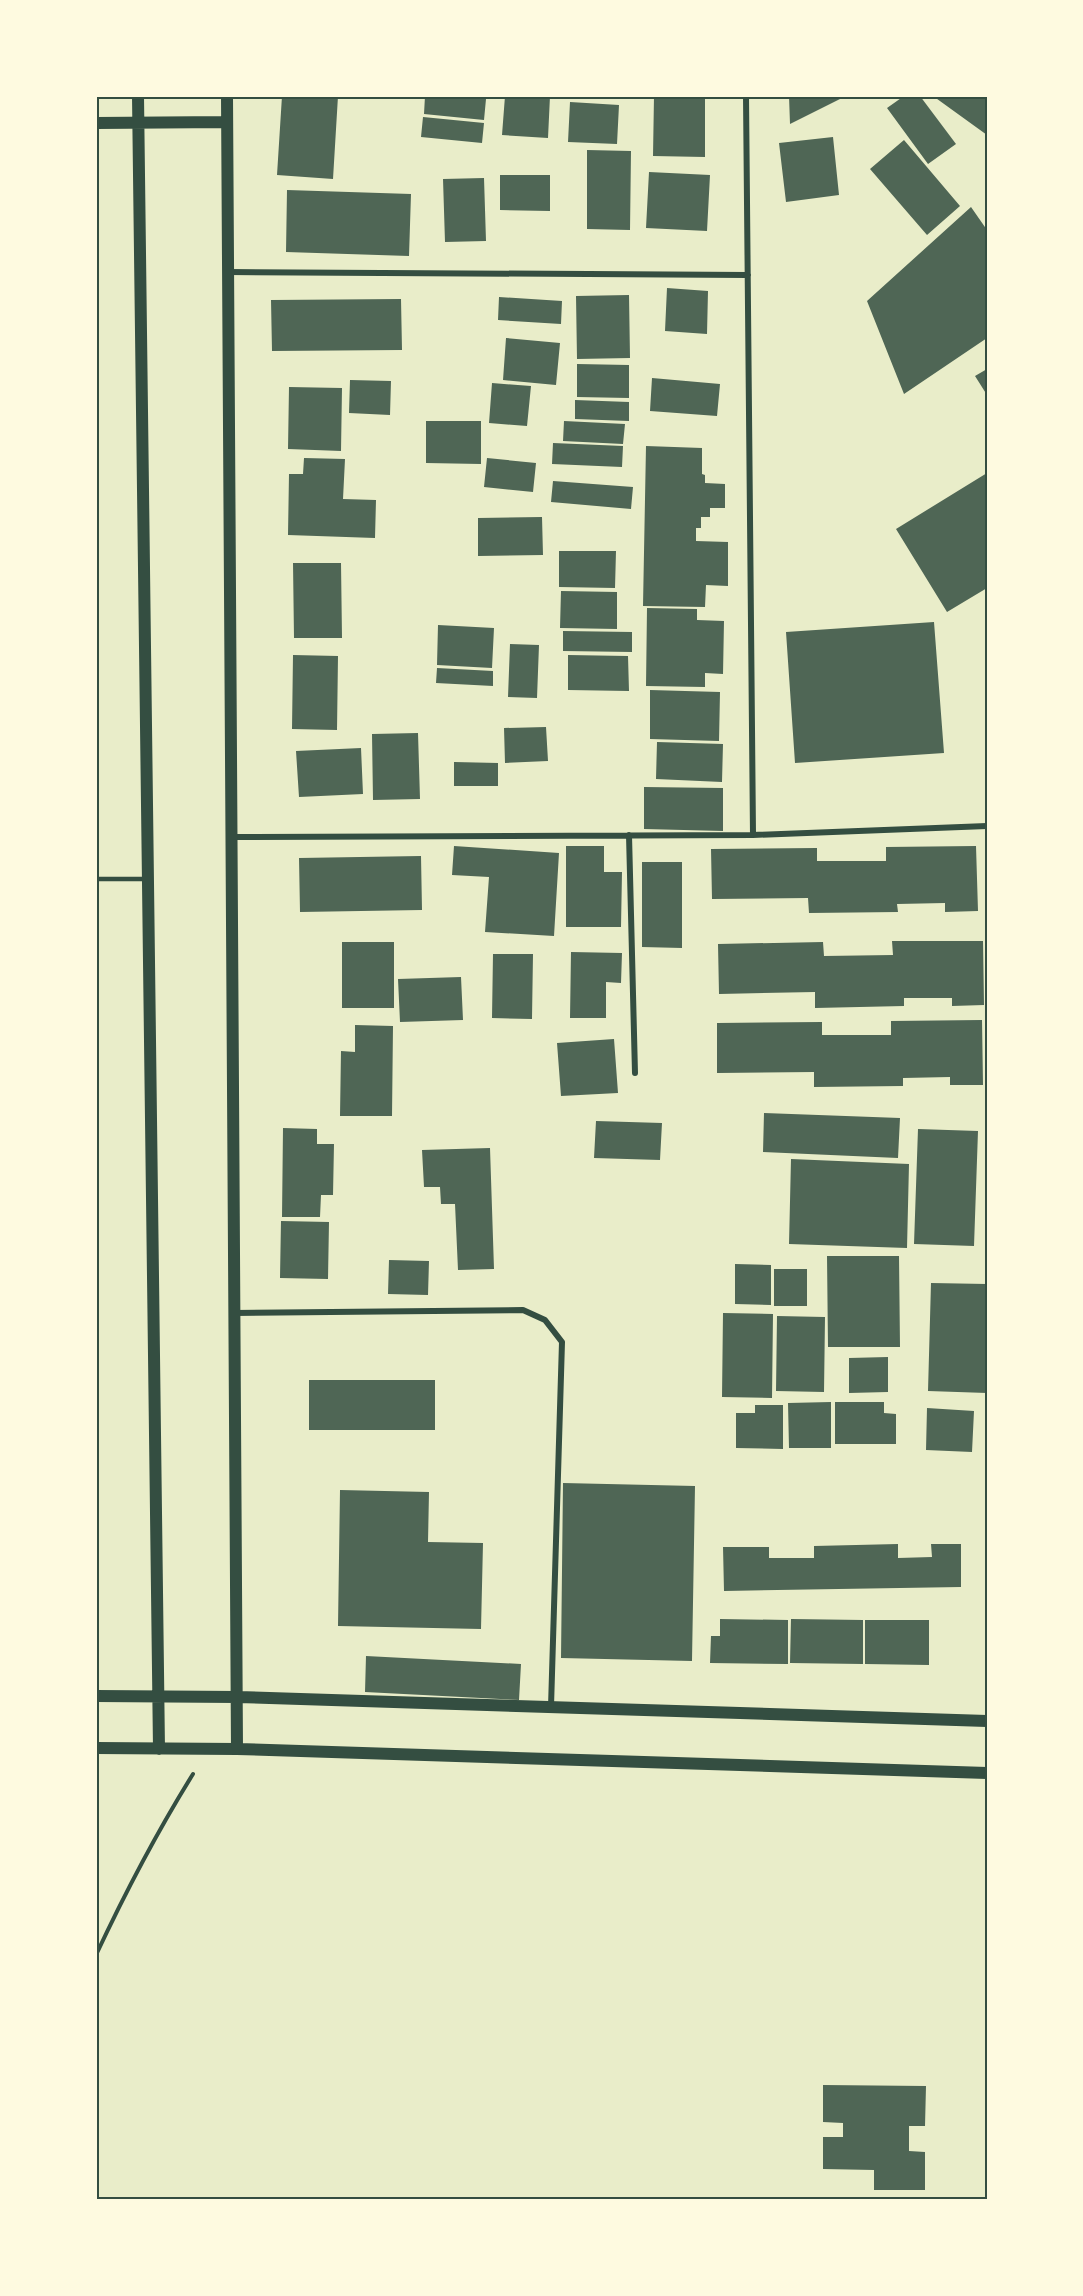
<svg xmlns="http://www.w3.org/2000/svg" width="1083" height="2296" font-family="'Source Sans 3',sans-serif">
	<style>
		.building { fill: #4f6655 }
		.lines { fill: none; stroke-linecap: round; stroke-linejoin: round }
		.path { stroke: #344e41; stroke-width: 4 }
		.service { stroke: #344e41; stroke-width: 4.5 }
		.minor { stroke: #344e41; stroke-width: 6 }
		.secondary { stroke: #344e41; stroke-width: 12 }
		.neatline { fill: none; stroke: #344e41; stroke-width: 2 }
	</style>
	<rect width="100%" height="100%" fill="#e9edc9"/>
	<path class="building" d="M282,96h56l-5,83 -56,-4z
		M425,96l61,3 -2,21 -60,-6z
		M505,96h45l-2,42 -46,-3z
		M654,96h51v61l-52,-1z
		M789,96h57l-56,28z
		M904,96h16l36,48 -28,20 -41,-56z
		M933,96h54v39z
		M570,102l49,3 -2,39 -49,-2z
		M423,117l61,6 -2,20 -61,-6z
		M833,137l6,58 -53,7 -7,-59z
		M904,140l56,66 -33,29 -57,-66z
		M587,150l44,1 -1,79 -43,-1z
		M649,172l61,3 -3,56 -61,-3z
		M500,175h50v36l-50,-1z
		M484,178l2,63 -41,1 -2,-63z
		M287,190l124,4 -2,62 -123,-4z
		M971,207l16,23v108l-83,56 -37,-93z
		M667,288l41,3 -1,43 -42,-3z
		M629,295l1,63 -53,1 -1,-63z
		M499,297l63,4 -1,23 -63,-4z
		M401,299l1,51 -130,1 -1,-51z
		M506,338l54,5 -4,42 -53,-5z
		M577,364l52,1v33l-52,-1z
		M987,369v26l-12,-19z
		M652,378l68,6 -3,32 -67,-5z
		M350,380l41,1 -1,34 -41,-2z
		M492,383l39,3 -4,40 -38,-3z
		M289,387l53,1 -1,63 -53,-2z
		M575,400l54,2v19l-54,-2z
		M426,421h55v43l-55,-1z
		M564,421l61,3 -2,20 -60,-3z
		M553,443l70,3 -1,21 -70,-3z
		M646,446l56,2v26l3,1v8l20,1v24h-15v9h-9v11h-5v13l32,1v44l-22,-1 -1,22 -62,-1z
		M304,458l41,1 -2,40 33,1 -1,38 -87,-3 1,-61h14z
		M487,458l49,5 -3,29 -49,-5z
		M987,473v115l-40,24 -51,-83z
		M553,481l80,6 -2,22 -80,-7z
		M542,517l1,38 -65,1v-38z
		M559,551h57l-1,37 -56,-1z
		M293,563h48l1,75h-48z
		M561,591l56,1v37l-57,-1z
		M647,608l50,1v11l27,1 -1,53 -18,-1v14l-59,-1z
		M934,622l10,131 -149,10 -9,-131z
		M438,625l56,3 -2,40 -55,-3z
		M563,631l69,1v20l-69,-1z
		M510,644l29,1 -2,53 -29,-1z
		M293,655l45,1 -1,74 -45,-1z
		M568,655l60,1 1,35 -61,-1z
		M437,668l56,3v15l-57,-3z
		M650,690l70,2 -1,49 -69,-2z
		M546,727l2,34 -43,2 -1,-35z
		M418,733l2,66 -47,1 -1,-66z
		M657,742l66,2 -1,38 -66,-3z
		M361,748l2,46 -64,3 -3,-46z
		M454,762l44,1v23h-44z
		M644,787l79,1v43l-79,-2z
		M454,846l105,7 -5,83 -69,-4 4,-55 -37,-2z
		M566,846h38v26h18l-1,55h-55z
		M976,846l2,65 -33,1v-9l-48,1 1,8 -89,1 -1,-15 -96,1 -1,-50 106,-1v13h69v-14z
		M421,856l1,54 -122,2 -1,-54z
		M642,862h40v86l-40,-1z
		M892,941h91l1,64 -32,1v-8h-48v8l-89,2v-16l-96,2 -1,-50 105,-2 1,14 69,-1z
		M342,942h52v66h-52z
		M571,952l51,1 -1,30 -15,-1v36h-36z
		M493,954h40l-1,65 -40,-1z
		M461,977l2,43 -63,2 -2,-43z
		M982,1020l1,65h-33v-8l-47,1v8l-89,1v-15l-97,1v-50l105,-1v13h69v-14z
		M355,1025l38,1 -1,90h-52l1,-65 14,1z
		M614,1039l4,54 -57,3 -4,-53z
		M764,1113l136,5 -2,40 -135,-6z
		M596,1121l66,2 -2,37 -66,-2z
		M283,1128l34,1v15h17l-1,51h-12l-1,22h-38z
		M918,1129l60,2 -4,115 -60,-2z
		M490,1148l4,121 -36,1 -3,-66h-14l-1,-17h-16l-2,-37z
		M791,1159l118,5 -2,84 -118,-4z
		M281,1221l48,1 -1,57 -48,-1z
		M827,1256h72l1,91h-72z
		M389,1260l40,1 -1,34 -40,-1z
		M735,1264l36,1v40l-36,-1z
		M774,1269h33v37h-33z
		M931,1283l56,1v109l-59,-2z
		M723,1313l50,1 -1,84 -50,-1z
		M777,1316l48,1 -1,75 -48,-1z
		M888,1357v35l-39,1v-35z
		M309,1380h126v50h-126z
		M831,1402v46h-42l-1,-45z
		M835,1402h49v11l12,1v30h-61z
		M755,1405h28v44l-47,-1v-35h19z
		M927,1408l47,3 -2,41 -46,-2z
		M563,1483l132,3 -3,175 -131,-3z
		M340,1490l89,2 -1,50 55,1 -2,86 -143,-3z
		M898,1544v14l34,-1 -1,-13h30v43l-237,4 -1,-44h46v11h45v-12z
		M720,1619l68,1v44l-78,-1 1,-27h9z
		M791,1619l72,1v44l-73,-1z
		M865,1620h64v45l-64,-1z
		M366,1656l155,8 -2,36 -154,-8z
		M823,2085l103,1 -1,40h-16v25l16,1v38h-51v-20l-51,-1v-32h20v-14l-20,-1z"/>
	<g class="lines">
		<path class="path" d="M96,1955c29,-62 61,-123 97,-181"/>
		<path class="service" d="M96,879h49"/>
		<path class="minor" d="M746,96l7,739
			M228,272l520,3
			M629,835l6,238
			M232,837l521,-2 234,-9
			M234,1313l289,-3 22,10 17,22 -11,365"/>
		<path class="secondary" d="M138,96l21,1653
			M227,96l10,1653
			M96,123l131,-1
			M96,1696l141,1 750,24
			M96,1748l141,1 750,24"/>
	</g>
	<rect width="1083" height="2296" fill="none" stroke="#fefae0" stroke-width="195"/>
	<rect x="98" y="98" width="888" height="2100" class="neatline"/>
</svg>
